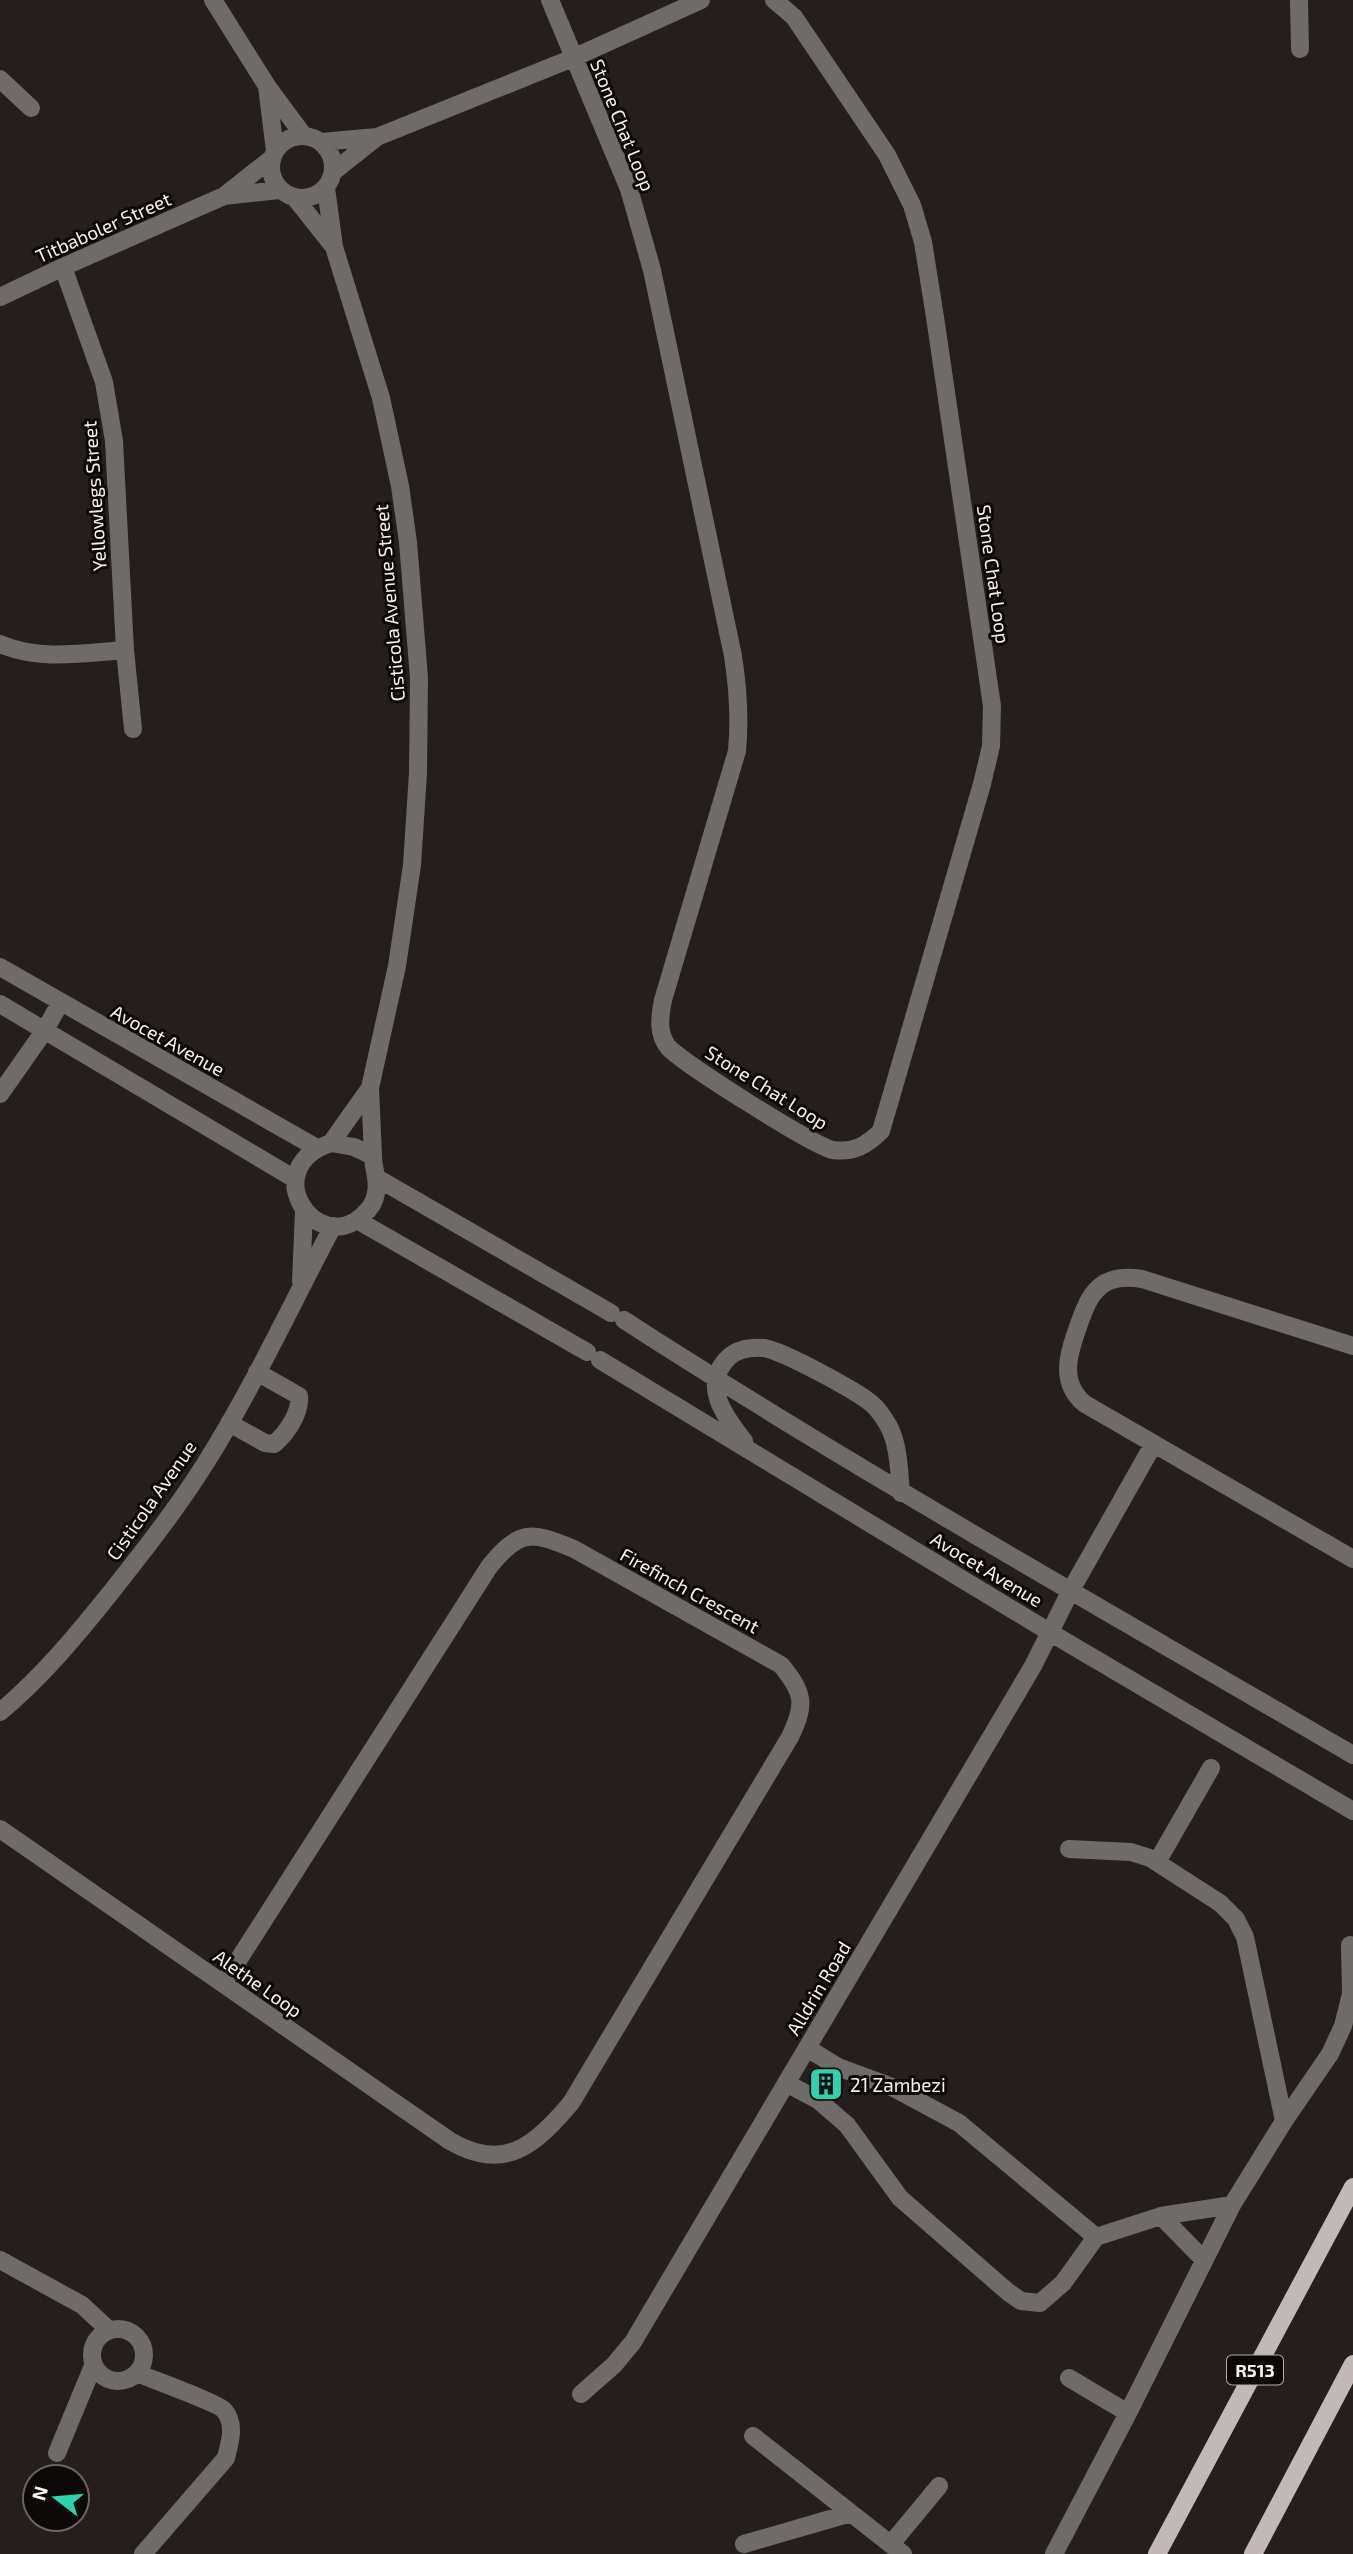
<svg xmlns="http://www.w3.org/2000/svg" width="1353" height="2554" font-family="'Exo 2',sans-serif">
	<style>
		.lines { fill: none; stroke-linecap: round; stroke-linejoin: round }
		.minor { stroke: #706b6b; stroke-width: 18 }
		.major { stroke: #c2b8b8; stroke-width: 18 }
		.labels { text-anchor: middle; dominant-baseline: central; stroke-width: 6; stroke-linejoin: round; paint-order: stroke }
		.shield { fill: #0c0808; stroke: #b2acac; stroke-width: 2 }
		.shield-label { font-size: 18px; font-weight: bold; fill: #f9f2f2 }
		.street-label { font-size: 19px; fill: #f9f2f2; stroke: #0c0808 }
		.poi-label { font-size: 19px; fill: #f9f2f2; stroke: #0c0808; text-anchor: start }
	</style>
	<rect width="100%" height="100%" fill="#261d1d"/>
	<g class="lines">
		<path class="minor" d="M213,0l54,86 37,50
			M550,0l79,189 23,81 81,386c5,32 7,63 4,95l-74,249c-3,15 -6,33 5,47 13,15 147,100 165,103 21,3 34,-5 48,-19l101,-347 9,-38 1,-40 -57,-389 -12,-75 -11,-37 -25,-50 -93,-138 -20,-17
			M1299,0l1,49
			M0,79l31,29
			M267,86l8,65
			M271 167a31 31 0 1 1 62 0a31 31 0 1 1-62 0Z
			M321,142l56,-5 196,-79 128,-58
			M333,172l44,-35
			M326,188l8,59 47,151 19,88 8,56 11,136 -1,95 -6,92 -15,101 -27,122 3,68
			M224,196l56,-6
			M295,198l39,49
			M63,267l41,115 10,59 11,209 8,79
			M0,297l63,-30 161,-71 47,-37
			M0,644c40,17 83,9 125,6
			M0,967l317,181
			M0,1004l295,175
			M0,1094l45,-64 15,-27
			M331,1143l23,4 19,9c0,13 6,24 3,37 -1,9 -7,17 -14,23 -46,41 -106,-48 -31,-73z
			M331,1143l39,-55
			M377,1178l234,135
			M357,1220l230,132
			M301,1282l3,-71
			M624,1320c238,154 485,292 729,435
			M1353,1346l-211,-67c-13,-2 -26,-2 -37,4 -15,9 -20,25 -26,41 -10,28 -21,58 6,80l268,155
			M600,1360l451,273 302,178
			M229,1423l36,20 9,1c12,-10 27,-31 25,-48l-42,-24
			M744,1441c-19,-24 -44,-57 -15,-84 9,-8 23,-10 35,-9 19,3 93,43 108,56 7,6 12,14 16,21 11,19 11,47 13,68
			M0,1712c41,-34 75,-75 108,-116 34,-43 68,-86 97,-132 48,-76 86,-159 128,-238
			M0,1829l450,312c55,32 85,4 121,-38l219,-366c16,-33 14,-44 -9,-72l-207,-116c-43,-18 -54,-20 -85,18l-266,417
			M1069,1849l62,3 19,6 70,45 16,16 9,18 39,184
			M1157,1862l54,-94
			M807,2048l31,19 54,20 67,36 137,114
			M786,2083l32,17 29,25 53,73 108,94 13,9 19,2 23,-20 33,-46 65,-21 71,-11
			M1161,2216l43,44
			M0,2260l82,45 27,25
			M92 2355a26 26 0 1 1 52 0a26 26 0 1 1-52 0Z
			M137,2373c14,6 81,30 87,37 12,14 6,32 2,48l-83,96
			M1069,2378l59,35
			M581,2394l33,-29 19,-23 400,-676 38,-76 82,-145
			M753,2436l150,118
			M57,2453l36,-87
			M744,2544l107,-31
			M891,2544l48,-58
			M1054,2554l74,-141 104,-208 52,-84 46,-67 13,-28 8,-32 -1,-49"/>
		<path class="major" d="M1157,2554l196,-367
			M1253,2554l100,-190"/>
	</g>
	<defs>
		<g id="building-square" transform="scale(1.75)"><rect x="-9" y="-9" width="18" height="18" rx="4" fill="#2ad5ac" stroke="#0c0808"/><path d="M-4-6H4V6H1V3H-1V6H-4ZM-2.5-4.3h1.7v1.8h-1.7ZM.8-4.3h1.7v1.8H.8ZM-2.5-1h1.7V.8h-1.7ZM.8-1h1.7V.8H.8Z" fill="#111"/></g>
	</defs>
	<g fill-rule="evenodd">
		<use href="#building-square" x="826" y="2084"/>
	</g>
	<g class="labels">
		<rect class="shield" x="1227" y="2355.5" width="56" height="29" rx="5"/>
		<g class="shield-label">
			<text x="1255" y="2370">R513</text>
		</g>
		<g class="street-label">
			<text transform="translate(623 125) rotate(68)">Stone Chat Loop</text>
			<text transform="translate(103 227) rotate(-24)">Titbaboler Street</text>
			<text transform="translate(94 496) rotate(-94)">Yellowlegs Street</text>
			<text transform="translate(994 574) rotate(82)">Stone Chat Loop</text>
			<text transform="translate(389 603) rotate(-95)">Cisticola Avenue Street</text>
			<text transform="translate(168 1040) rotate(29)">Avocet Avenue</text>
			<text transform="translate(767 1087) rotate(32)">Stone Chat Loop</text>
			<text transform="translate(151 1500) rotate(-55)">Cisticola Avenue</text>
			<text transform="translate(987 1569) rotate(31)">Avocet Avenue</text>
			<text transform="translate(690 1590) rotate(29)">Firefinch Crescent</text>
			<text transform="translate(258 1983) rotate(35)">Alethe Loop</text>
			<text transform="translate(818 1988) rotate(-59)">Alldrin Road</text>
		</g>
		<g class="poi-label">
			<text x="850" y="2084">21 Zambezi</text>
		</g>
	</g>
	<g transform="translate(56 2498) rotate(286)"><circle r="33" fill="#0c0808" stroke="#6b6666" stroke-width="2"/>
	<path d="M0-5L12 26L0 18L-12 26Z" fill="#2ad5ac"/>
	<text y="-10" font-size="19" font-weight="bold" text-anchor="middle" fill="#f9f2f2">N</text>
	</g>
</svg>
